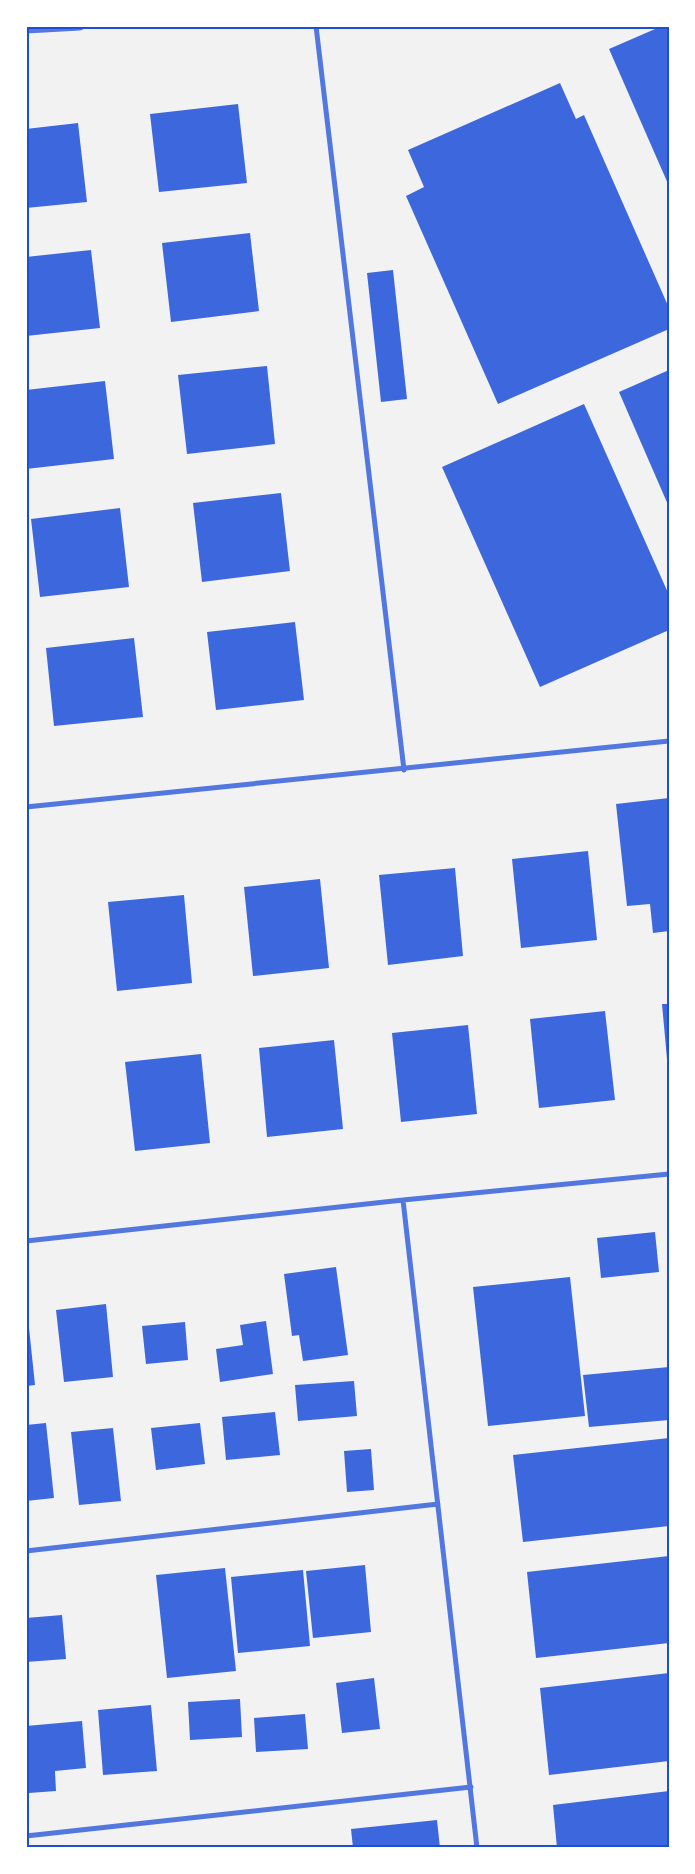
<svg xmlns="http://www.w3.org/2000/svg" width="695" height="1874" font-family="Cabin,sans-serif">
	<style>
		.building { fill: #3d67dc }
		.lines { fill: none; stroke-linecap: round; stroke-linejoin: round }
		.minor { stroke: #5277de; stroke-width: 5 }
		.tertiary { stroke: #5277de; stroke-width: 9 }
		.neatline { fill: none; stroke: #1d4ed8; stroke-width: 2 }
	</style>
	<rect width="100%" height="100%" fill="#f2f2f2"/>
	<path class="building" d="M662,26h7v160l-60,-137z
		M560,83l16,36 8,-4 85,193v21l-171,75 -92,-208 18,-9 -16,-37z
		M238,104l9,79 -88,9 -9,-78z
		M78,123l9,79 -61,6v-79z
		M250,233l9,78 -88,11 -9,-79z
		M91,250l9,78 -74,8v-79z
		M393,270l14,129 -26,3 -14,-129z
		M267,366l8,78 -88,10 -9,-79z
		M669,370v137l-50,-115z
		M105,381l9,78 -88,10v-79z
		M584,404l85,191v35l-129,57 -98,-220z
		M281,493l9,78 -88,11 -9,-79z
		M120,508l9,79 -89,10 -9,-78z
		M295,622l9,78 -88,10 -9,-78z
		M134,638l9,79 -89,9 -8,-78z
		M669,798v133l-16,2 -3,-29 -23,2 -11,-102z
		M588,851l9,89 -76,8 -9,-89z
		M455,868l8,88 -75,9 -9,-90z
		M320,879l9,89 -76,8 -9,-89z
		M184,895l8,88 -75,8 -9,-89z
		M662,1004h7v55h-2z
		M605,1011l10,89 -76,8 -9,-89z
		M468,1025l9,89 -76,8 -9,-89z
		M334,1040l9,89 -76,8 -8,-89z
		M201,1054l9,89 -75,8 -10,-89z
		M655,1232l4,40 -58,6 -4,-40z
		M336,1267l12,88 -45,6 -4,-26 -7,1 -8,-62z
		M570,1277l15,139 -97,10 -15,-139z
		M106,1304l7,73 -49,5 -8,-72z
		M26,1318h2l7,67 -9,1z
		M266,1321l7,53 -53,8 -4,-33 27,-4 -3,-20z
		M185,1322l3,38 -42,4 -4,-38z
		M669,1367v53l-80,7 -6,-52z
		M354,1381l3,35 -59,5 -3,-36z
		M275,1412l5,43 -54,5 -4,-43z
		M46,1423l8,75 -28,3v-76z
		M200,1423l5,41 -49,6 -5,-42z
		M113,1428l8,73 -42,4 -8,-73z
		M669,1438v88l-146,16 -10,-87z
		M371,1449l3,41 -27,2 -3,-41z
		M669,1556v87l-133,15 -9,-86z
		M365,1565l6,67 -58,6 -7,-67z
		M225,1568l11,103 -69,7 -11,-103z
		M303,1570l7,76 -72,7 -7,-76z
		M62,1615l4,44 -40,3v-44z
		M669,1673v88l-120,14 -9,-87z
		M374,1678l6,51 -38,4 -6,-50z
		M240,1699l2,38 -52,3 -2,-38z
		M151,1705l6,66 -54,4 -5,-65z
		M305,1714l3,35 -52,3 -2,-34z
		M82,1721l4,47 -31,3 1,20 -27,2 -3,-67z
		M669,1791v57h-112l-4,-43z
		M437,1820l3,28h-87l-2,-19z"/>
	<g class="lines">
		<path class="minor" d="M316,26l88,744
			M26,807l643,-66
			M403,1200l74,648
			M26,1241l377,-41 266,-26
			M26,1551l412,-47
			M26,1836l445,-49"/>
		<path class="tertiary" d="M26,29l54,-3"/>
	</g>
	<rect width="695" height="1874" fill="none" stroke="#ffffff" stroke-width="55"/>
	<rect x="28" y="28" width="640" height="1818" class="neatline"/>
</svg>
